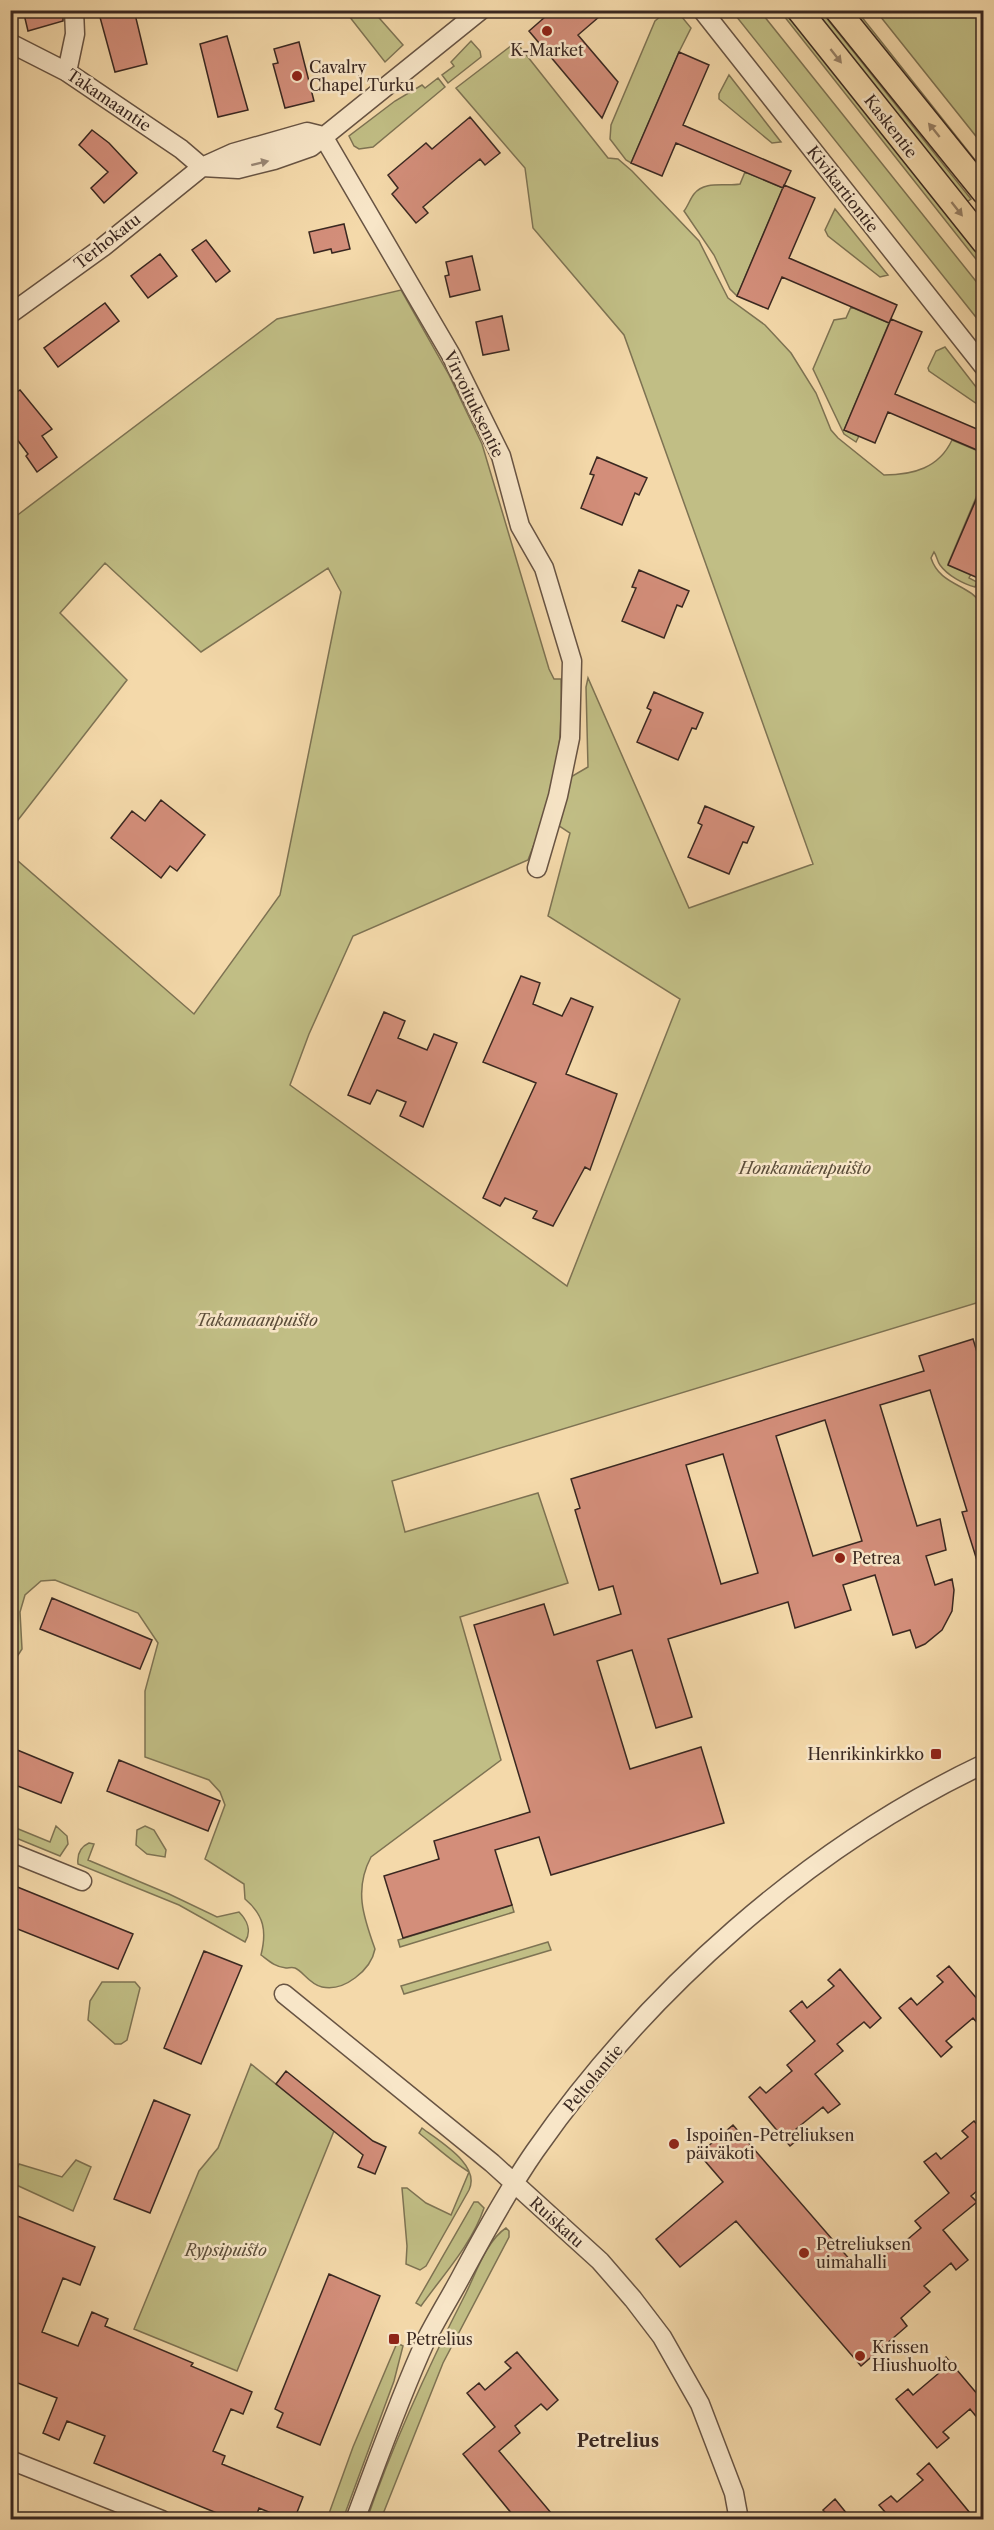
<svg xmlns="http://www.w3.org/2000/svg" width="994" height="2530" font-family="'Libre Caslon Text',serif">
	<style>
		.green { fill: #c1be85; stroke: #7e7353; stroke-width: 1.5 }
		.building { fill: #d38e7a; stroke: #3a2821; stroke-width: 1.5; fill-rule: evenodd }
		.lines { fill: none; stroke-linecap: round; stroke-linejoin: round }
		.minor-casing { stroke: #685443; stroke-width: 21 }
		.major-casing { stroke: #3a2821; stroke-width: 27 }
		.minor { stroke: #f8e6c8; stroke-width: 18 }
		.major { stroke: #f4d9aa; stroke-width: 24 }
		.oneway { fill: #978066 }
		.oneway2 { fill: #998774 }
		.poi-dot { fill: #8f2418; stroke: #f8e6c8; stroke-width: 2 }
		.labels { text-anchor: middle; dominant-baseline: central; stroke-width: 5; stroke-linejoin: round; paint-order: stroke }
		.poi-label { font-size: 16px; fill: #3a2821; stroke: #f8e6c8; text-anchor: start }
		.street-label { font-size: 16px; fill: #3a2821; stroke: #f8e6c8 }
		.park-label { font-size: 16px; font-style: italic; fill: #5c4e3a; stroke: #f8e6c8 }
		.neighbourhood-label { font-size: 18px; font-weight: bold; fill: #3a2821; stroke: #f8e6c8 }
	</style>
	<rect width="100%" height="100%" fill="#f4d9aa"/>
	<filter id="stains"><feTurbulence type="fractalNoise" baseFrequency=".00333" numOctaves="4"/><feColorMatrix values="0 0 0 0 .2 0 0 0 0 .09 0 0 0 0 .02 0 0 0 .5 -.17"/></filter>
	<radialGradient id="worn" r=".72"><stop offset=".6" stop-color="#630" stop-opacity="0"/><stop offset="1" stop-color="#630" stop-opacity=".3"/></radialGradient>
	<path class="green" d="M345,11h28l30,34 -18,17z
		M667,11h10l14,17 -12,24 -48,111 -5,-3 -16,-21 1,-14 44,-104z
		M732,11h28l223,279v36z
		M780,11l7,1 196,247v9z
		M813,11h8l150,188 -6,4z
		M848,11h9l126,159v11z
		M876,11h107v134z
		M471,41l9,10 1,6 -33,26 -6,-8 12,-9 -3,-4z
		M516,42l92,116 10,1 14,12 67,70 29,57 37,27 26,28 25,40 15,37 7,8 46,37c29,0 55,-7 68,-35l31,13v28l-35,83 23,10 -2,4 8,4 -2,5c-12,-3 -28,-12 -35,-22 -3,-4 -3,-9 -6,-13l-3,6c9,28 39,26 50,46l-1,11 4,27 -1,659 -591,180 13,51 133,-39 30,90 -108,34 41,143 -130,97c-17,32 -8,59 4,92 -4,21 -31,43 -53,38 -13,-3 -19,-16 -27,-19 -3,-1 -6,0 -9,0 -11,-1 -17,-7 -25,-13 6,-24 3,-40 -16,-56l-1,-15 -39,-25 20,-54 -5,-13 -11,-12 -64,-23v-66l13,-48 -20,-30 -83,-33 -14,1 -16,14 -5,17 2,37 -11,17v-811l183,159 86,-119 61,-303 -13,-24 -127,84 -96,-89 -45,50 67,67 -116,149v-309l266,-201 124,-29 48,85 33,69 67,225 5,10h7c1,38 0,78 -10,115 -6,23 -15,45 -23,66l-175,76 -44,98 -19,51 277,201 113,-287 -132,-83 22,-83 -14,-9 13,-46 19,-11 -2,-80 2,-9 101,230 124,-44 -189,-529 -91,-107 -8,-60 -69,-80z
		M729,75l52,67 -9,1 -53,-44v-5z
		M438,78l7,9 -72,60 -14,2 -5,-3 -5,-10 46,-35 27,-16 3,3z
		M745,172l38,16 -46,108 -7,-7 -16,-34 -30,-44c4,-5 6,-12 10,-17 11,-14 32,-7 46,-10z
		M835,209l53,66 -8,2 -52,-41 -3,-6z
		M851,307l38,16 -45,107 15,6 -3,6 -12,-8 -31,-65 21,-49 12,-2z
		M945,347l38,49v12l-54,-37 -1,-3 8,-17z
		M11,1826l39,16 6,-16 11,10 1,8 -8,12 -49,-20z
		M145,1826l9,4 12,20 -1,7 -18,-3 -11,-9 1,-15z
		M89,1843l5,1 -6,16 81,34 48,23 22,-5c8,8 13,19 6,30l-66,-37 -101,-41c-1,-9 2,-17 11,-21z
		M512,1905l2,7 -114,35 -2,-7z
		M548,1942l3,8 -147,44 -3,-8z
		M102,1982h33l5,6 -13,52 -6,4h-6l-27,-24 2,-19z
		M251,2064l83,67 -97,240 -103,-42 65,-158 19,-23z
		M422,2128c18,14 59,37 47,62l-43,76 -6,4 -14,-6 1,-18 -5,-58h5l19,15 25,12 18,-43c-18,-11 -34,-26 -50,-39z
		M76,2160l15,7 -18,44 -61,-28 7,-19 43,13z
		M474,2202h4l6,6c-12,36 -41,67 -63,98l-5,-3z
		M506,2228l3,3v6l-66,126 -62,156h-14c27,-78 61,-152 99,-226 10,-20 21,-53 40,-65z
		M397,2343l6,3 -9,35 -51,138h-16l26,-72z"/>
	<path class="building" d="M23,10h40v11l-35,10z
		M98,10h36l13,54 -32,8z
		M553,10h54l-29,25 40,47 -16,36 -73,-87z
		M227,36l21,74 -30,7 -18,-73z
		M299,42l15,59 -29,7 -12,-44 5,-1 -4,-14z
		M679,52l30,13 -26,60 108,46 -8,17 -107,-45 -14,33 -31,-13z
		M470,117l30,36 -15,12 -5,-6 -23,19 -34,29 5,6 -12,10 -24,-29 6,-6 -10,-13 38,-32 6,6z
		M92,130l17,13 28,30 -33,30 -13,-15 17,-16 -29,-27z
		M784,185l31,13 -26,60 108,47 -8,18 -107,-46 -14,32 -31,-13z
		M344,224l6,25 -18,4 -1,-4 -17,4 -5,-21z
		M206,240l24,31 -14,11 -24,-32z
		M160,254l17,22 -29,22 -17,-22z
		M472,256l8,34 -30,7 -5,-21 4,-1 -3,-13z
		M105,303l14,18 -61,46 -14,-19z
		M502,316l7,34 -26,5 -7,-33z
		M891,319l31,13 -27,62 89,38v21l-96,-41 -13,31 -31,-13z
		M20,390l32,39 -10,7 15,21 -20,15 -11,-16 2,-2 -18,-24v-33z
		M597,457l50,21 -8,17 -4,-2 -13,32 -41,-17 13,-33 -4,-1z
		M984,481v84l-6,13 -30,-13z
		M639,570l50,21 -7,16 -5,-2 -13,33 -42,-17 14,-33 -4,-1z
		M654,692l49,21 -7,16 -4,-1 -14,32 -41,-18 14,-32 -4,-2z
		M161,800l44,35 -28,36 -7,-5 -9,12 -50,-40 21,-27 13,10z
		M705,806l49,21 -7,16 -4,-1 -14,32 -41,-17 14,-32 -4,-2z
		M521,976l19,7 -7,21 29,12 9,-18 22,9 -27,67 51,20 -27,76 -5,-3 -32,59 -20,-8 4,-7 -32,-13 -5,8 -17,-8 53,-115 -53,-21z
		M384,1012l21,9 -7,17 29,12 7,-16 23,9 -34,84 -23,-11 6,-14 -29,-12 -7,14 -22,-9z
		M973,1339l11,36v194l-4,1 -11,-35 -7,-23 5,-1 -37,-121 -50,15 37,121 23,-7 6,31 -20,6 9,29 17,-6 2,11 -2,21 -10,19 -17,14 -9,4 -6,-18 -17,5 -18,-60 -32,10 8,25 -56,18 -7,-26 -120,37 24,78 -36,11 -24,-78 -35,11 33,108 71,-22 23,76 -173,52 -12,-38 -44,13 17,55 -109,33 -19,-62 55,-17 -5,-18 96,-29 -56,-187 70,-21 10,31 67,-21 -8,-28 -14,4 -24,-80 5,-2 -9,-29 353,-108 -5,-15zM825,1420l37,121 -49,15 -37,-120zM723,1454l35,119 -37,11 -35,-119z
		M52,1598l100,42 -12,29 -100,-40z
		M10,1747l63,26 -12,30 -51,-20z
		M119,1760l101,41 -12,30 -101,-40z
		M10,1884l123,50 -15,35 -108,-43z
		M204,1951l38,15 -41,98 -37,-16z
		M949,1966l35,41v24l-11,-13 -27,23 6,6 -11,10 -42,-49 12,-10 6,7 26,-23 -6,-6z
		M840,1969l41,49 -11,10 -6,-6 -27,22 6,7 -28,23 25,30 -12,9 -5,-6 -27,22 6,7 -12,10 -41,-49 11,-10 6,6 26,-22 -5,-6 28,-24 -25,-30 12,-10 5,7 27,-22 -6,-6z
		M286,2071l87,70 13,6 -11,27 -17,-7 5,-12 -87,-71z
		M154,2100l36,15 -40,98 -36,-14z
		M974,2121l5,6 5,-3v61l-13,11 6,6 -34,28 25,30 -12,10 -5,-7 -27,23 6,6 -29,26 6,8 -46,40 -125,-145 -56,46 -24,-28 67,-57 -24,-28 34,-29 125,144 31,-26 6,7 26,-22 -6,-7 34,-28 -25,-31 12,-9 5,6 27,-22 -6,-6z
		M10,2213l85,34 -15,38 -17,-7 -21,54 36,14 14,-34 16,7 -3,7 88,37 -2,3 61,26 -9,22 -12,-5 -18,42 12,5 -3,8 81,33 -9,23h-6l-29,-12 -4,12h-21l-140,-57 11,-27 -38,-15 -8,19 -16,-7 14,-35 -47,-18z
		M329,2274l51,22 -60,149 -43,-18 6,-14 -8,-4z
		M517,2352l41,48 -11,10 -6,-6 -26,22 5,7 -21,18 58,69h-40l-54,-66 32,-27 -28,-34 12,-10 6,7 26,-22 -6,-6z
		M946,2357l38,45v24l-14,-17 -27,23 6,6 -12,10 -41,-49 12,-10 5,6 26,-22 -5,-6z
		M929,2463l41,50 -8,7h-86l9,-8 -6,-7 12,-9 6,6 26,-22 -6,-6z
		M835,2499l17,21h-20l-9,-10z"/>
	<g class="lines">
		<g class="minor-casing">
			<path id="minor" d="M702,10l282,357
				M10,43l57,29 114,77 21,18 36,2 36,-9 37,-13 170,-137
				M67,72l8,-38 -1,-24
				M323,136l128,219 50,101 19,70 24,42 28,93 -2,77 -12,58 -21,72
				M10,314l93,-67 99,-80 31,-14 74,-21 16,4
				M10,1852l72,29
				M284,1994l208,169 108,98 33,38 29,38 38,67 34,89 5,27
				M10,2460l152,60
				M355,2520c23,-61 44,-121 71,-180 11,-22 25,-44 37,-67 22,-41 45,-83 72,-122 111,-159 273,-304 449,-387"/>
		</g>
		<g class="major-casing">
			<path id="major" d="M799,10l185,232
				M837,10l147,182"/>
		</g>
		<use href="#minor" class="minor"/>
		<use href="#major" class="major"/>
	</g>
	<defs><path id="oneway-solid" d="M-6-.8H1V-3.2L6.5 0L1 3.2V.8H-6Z" transform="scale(1.5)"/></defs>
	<g class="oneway">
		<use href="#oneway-solid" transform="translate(836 56) rotate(52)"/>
		<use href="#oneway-solid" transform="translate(934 130) rotate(-129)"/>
		<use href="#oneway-solid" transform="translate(957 209) rotate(52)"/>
	</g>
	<use class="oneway2" href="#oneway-solid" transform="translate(260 163) rotate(-14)"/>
	<g class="poi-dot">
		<circle cx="547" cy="31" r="6"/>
		<circle cx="297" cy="76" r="6"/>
		<circle cx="840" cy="1558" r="6"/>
		<rect x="930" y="1748" width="12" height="12" rx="3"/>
		<circle cx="674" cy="2144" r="6"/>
		<circle cx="804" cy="2253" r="6"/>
		<rect x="388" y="2333" width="12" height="12" rx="3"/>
		<circle cx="860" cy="2356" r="6"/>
	</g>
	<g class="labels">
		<g class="poi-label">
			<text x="547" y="50" text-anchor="middle">K-Market</text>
			<text x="309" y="67">Cavalry<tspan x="309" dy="18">Chapel Turku</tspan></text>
			<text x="852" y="1558">Petrea</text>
			<text x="924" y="1754" text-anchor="end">Henrikinkirkko</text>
			<text x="686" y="2135">Ispoinen-Petreliuksen<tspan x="686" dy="18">päiväkoti</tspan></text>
			<text x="816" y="2244">Petreliuksen<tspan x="816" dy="18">uimahalli</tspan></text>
			<text x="406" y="2339">Petrelius</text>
			<text x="872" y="2347">Krissen<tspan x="872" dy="18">Hiushuolto</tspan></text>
		</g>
		<g class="street-label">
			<text transform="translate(109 100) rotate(34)">Takamaantie</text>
			<text transform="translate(891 126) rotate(52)">Kaskentie</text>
			<text transform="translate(843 189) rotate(52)">Kivikartiontie</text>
			<text transform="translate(107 241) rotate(-38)">Terhokatu</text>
			<text transform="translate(474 404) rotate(64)">Virvoituksentie</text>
			<text transform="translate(593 2078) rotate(-50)">Peltolantie</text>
			<text transform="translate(557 2222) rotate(42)">Ruiskatu</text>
		</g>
		<g class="park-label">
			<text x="805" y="1168">Honkamäenpuisto</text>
			<text x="257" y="1320">Takamaanpuisto</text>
			<text x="226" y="2250">Rypsipuisto</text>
		</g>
		<g class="neighbourhood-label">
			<text x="618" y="2441">Petrelius</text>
		</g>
	</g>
	<rect width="994" height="2530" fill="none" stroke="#f4d9aa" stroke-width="36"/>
	<rect x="12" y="12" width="970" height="2506" fill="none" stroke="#3a2821" stroke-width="3"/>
	<rect x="18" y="18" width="958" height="2494" fill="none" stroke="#3a2821" stroke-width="1.5"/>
	<rect width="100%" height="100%" filter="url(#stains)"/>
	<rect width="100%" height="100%" fill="url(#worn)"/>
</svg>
